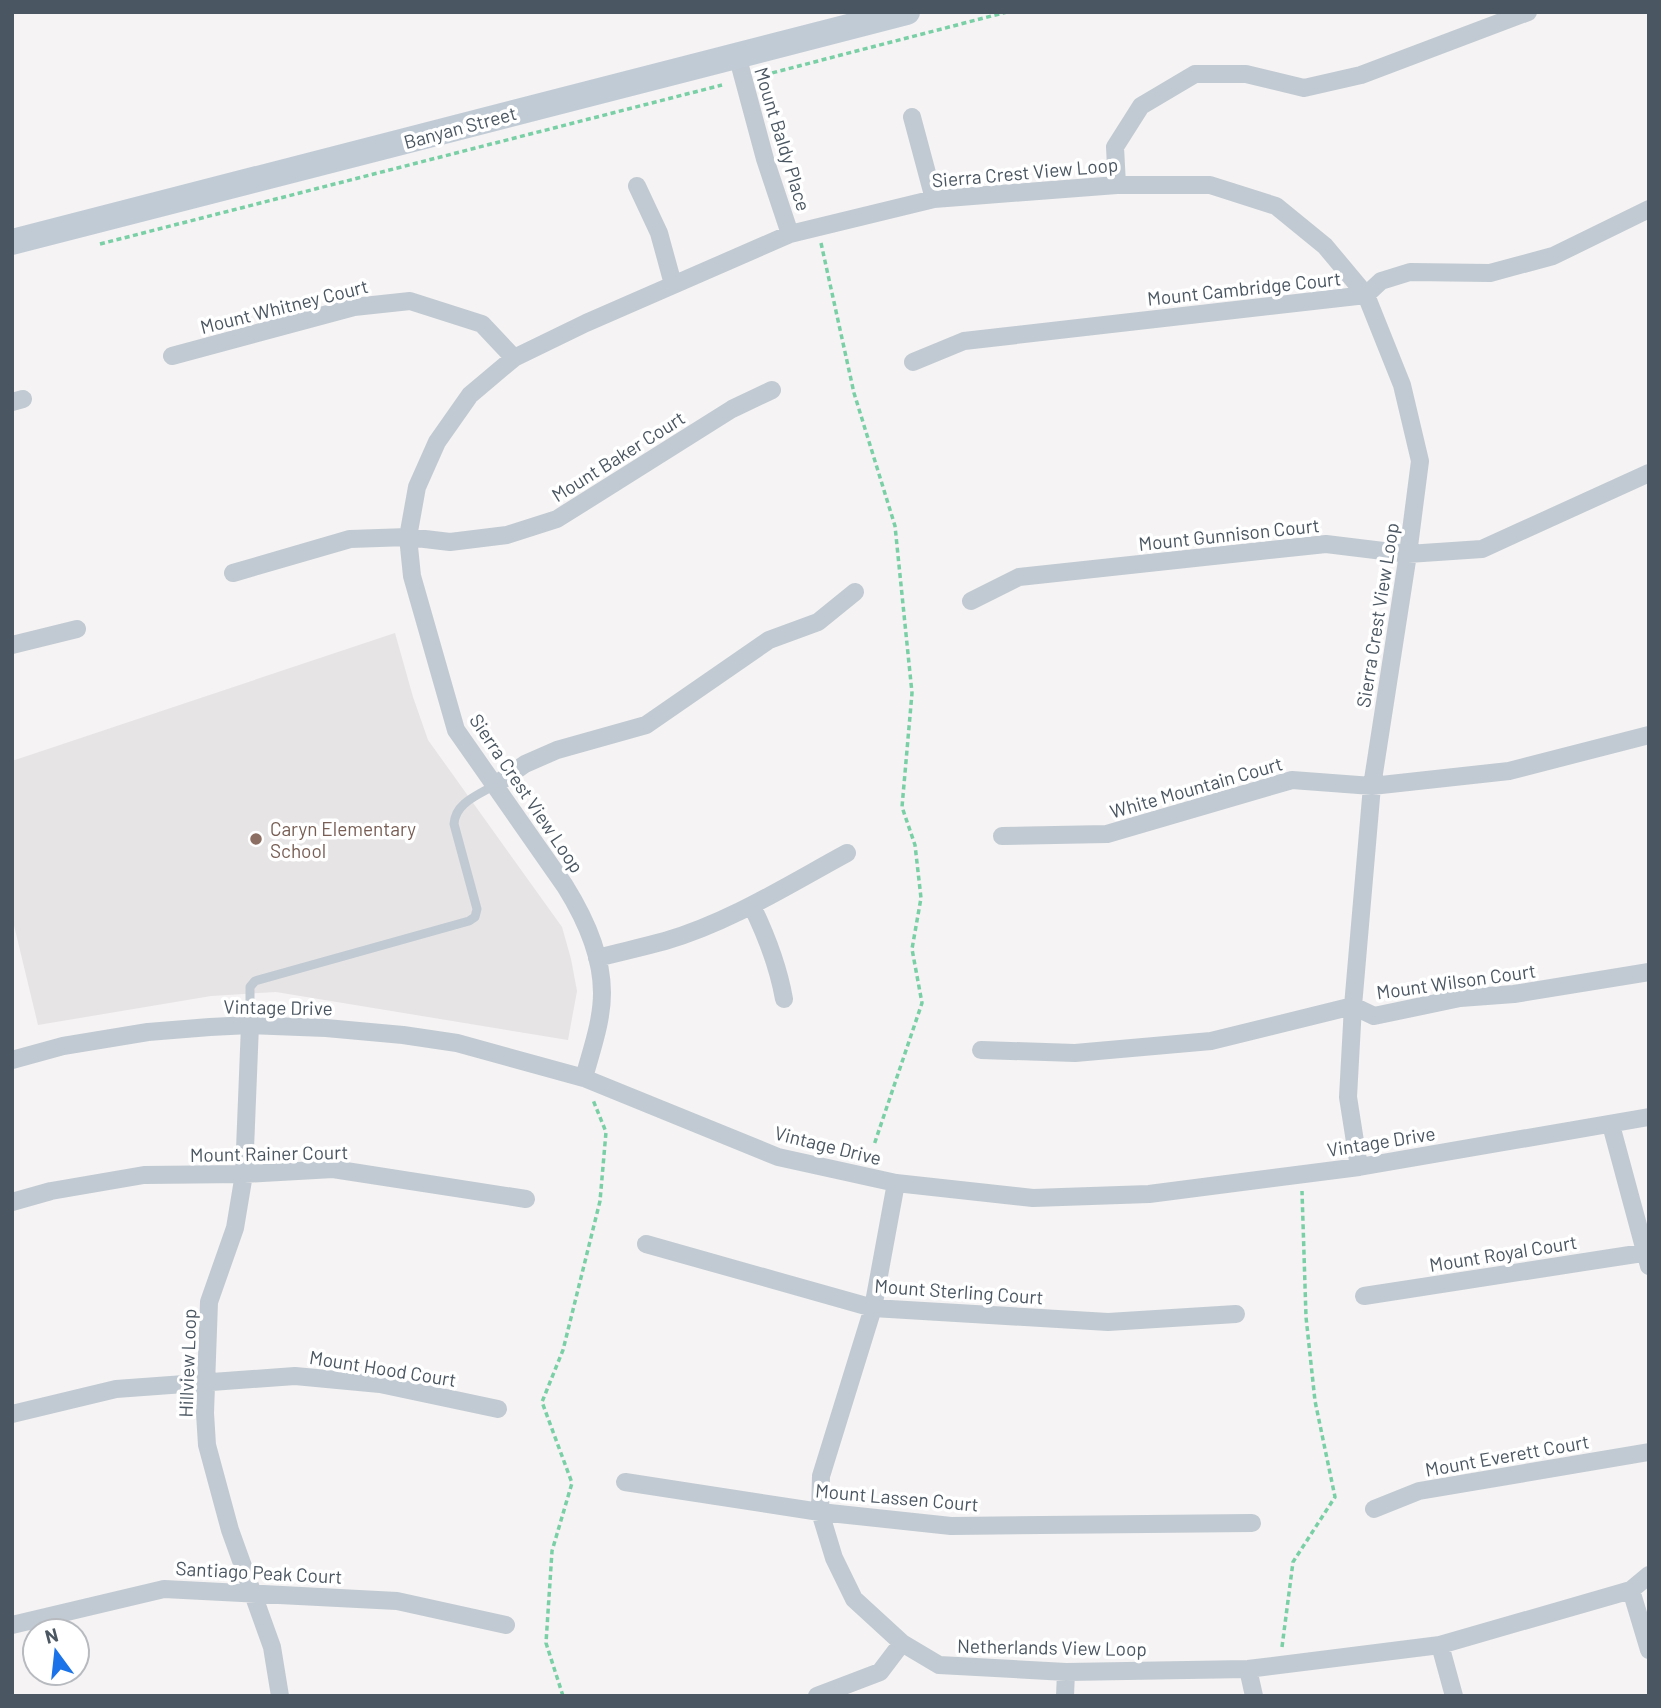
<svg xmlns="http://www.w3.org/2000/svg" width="1661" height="1708" font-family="Barlow,sans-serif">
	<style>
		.education { fill: #e6e4e5 }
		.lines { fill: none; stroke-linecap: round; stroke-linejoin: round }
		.path { stroke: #7ad0a6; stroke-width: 3.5; stroke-dasharray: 5 3.5; stroke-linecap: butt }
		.lane { stroke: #c1cad2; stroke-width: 9 }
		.street { stroke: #c1cad2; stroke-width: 18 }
		.secondary { stroke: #c1cbd6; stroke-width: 26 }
		.education-dot { fill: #8d6e63; stroke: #fff; stroke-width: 2.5 }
		.labels { text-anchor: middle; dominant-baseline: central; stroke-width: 7; stroke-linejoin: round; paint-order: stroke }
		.street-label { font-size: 19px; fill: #4a5661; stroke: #fff }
		.education-label { font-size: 19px; fill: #785e54; stroke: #fff; text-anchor: start }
	</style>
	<rect width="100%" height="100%" fill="#f5f3f3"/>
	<path class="education" d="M395,633l18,64 15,43 134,187 9,32 6,32 -9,49 -292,-48 -65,4 -173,29 -26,-108v-156z"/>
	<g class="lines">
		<path class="path" d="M764,75l243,-63
			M821,243l33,150 41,133 17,167 -10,114 13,38 6,53 -9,51 10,54 -48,142
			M100,244l622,-159
			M1282,1647l11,-85 42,-65 -20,-96 -9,-84 -4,-126
			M563,1696l-17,-53 6,-92 20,-68 -30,-81 21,-52 37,-149 6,-69 -13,-32"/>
		<path class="lane" d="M250,1025v-38l5,-6 214,-60 6,-4 2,-8 -23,-85c1,-21 24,-29 41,-39"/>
		<path class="street" d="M737,55l28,104 25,75
			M912,117l22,82
			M1117,185l-2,-38 26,-41 54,-32h51l58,14 57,-13 167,-63
			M637,186l22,47 14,51
			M172,356l182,-49 56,-6 72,23 32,34
			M913,362l51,-21 402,-46 15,-14 29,-9 80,1 63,-17 96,-47
			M12,402l11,-3
			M233,573l117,-34 58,-2 42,5 57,-7 50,-16 175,-110 40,-19
			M971,601l48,-24 307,-33 82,10 74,-5 167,-76
			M12,645l65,-16
			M495,785l30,-21 32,-14 89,-25 123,-85 49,-18 37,-30
			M1002,836l105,-2 185,-54 80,6 137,-15 140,-36
			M752,906c15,31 26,59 32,93
			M597,958c23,-6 46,-11 68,-17 65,-19 123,-56 182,-88
			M250,1025l-6,149 -9,54 -26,74 -4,111 2,32 23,85 42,117 8,49
			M981,1050l94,3 136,-12 142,-35 21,10 86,-18 54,-4 135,-22
			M12,1060l51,-14 85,-14 62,-5 40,-2 76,3 77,7 54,8 127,35 194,79 118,26 137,15 116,-4 210,-27 290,-50
			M584,1078c7,-27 18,-56 18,-85 0,-38 -17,-75 -37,-107l-109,-156 -44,-154 -4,-39 9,-50 20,-45 33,-47 44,-37 72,-35 204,-89 144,-35 183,-14h93l66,21 49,40 41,49 36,90 18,76 -12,93 -36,232 -19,220 -5,91 11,70
			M1611,1125l38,141
			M896,1183l-23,125 -52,168 -1,36 14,46 20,41 48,44 37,22 127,7 182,-3 192,-24 191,-55 18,-15
			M12,1202l39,-11 93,-16 100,-1 89,-5 193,30
			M646,1244l227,64 235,14 128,-8
			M1364,1296l285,-44
			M12,1414l104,-25 179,-13 85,8 118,25
			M625,1482l195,30 131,14 301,-3
			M1374,1509l45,-18 230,-39
			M1631,1590l18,60
			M12,1625l152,-36 233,12 109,24
			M1440,1645l14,51
			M1248,1669l6,27
			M817,1696l63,-24 22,-29
			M1065,1696l1,-24"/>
		<path class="secondary" d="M12,242l895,-230"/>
	</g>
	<circle class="education-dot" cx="256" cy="839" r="7"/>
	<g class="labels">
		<g class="street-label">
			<text transform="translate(460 127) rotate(-15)">Banyan Street</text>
			<text transform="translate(783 139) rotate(73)">Mount Baldy Place</text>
			<text transform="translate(1025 172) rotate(-5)">Sierra Crest View Loop</text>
			<text transform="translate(1244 288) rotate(-6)">Mount Cambridge Court</text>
			<text transform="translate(284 306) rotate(-14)">Mount Whitney Court</text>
			<text transform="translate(618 456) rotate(-32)">Mount Baker Court</text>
			<text transform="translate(1229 534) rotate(-6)">Mount Gunnison Court</text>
			<text transform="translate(1377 615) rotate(-81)">Sierra Crest View Loop</text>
			<text transform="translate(1196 787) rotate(-16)">White Mountain Court</text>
			<text transform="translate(527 793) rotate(56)">Sierra Crest View Loop</text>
			<text transform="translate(1456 981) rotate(-8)">Mount Wilson Court</text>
			<text transform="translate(278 1007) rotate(1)">Vintage Drive</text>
			<text transform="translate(1381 1141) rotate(-9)">Vintage Drive</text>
			<text transform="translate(828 1145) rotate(14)">Vintage Drive</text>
			<text transform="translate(269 1153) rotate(-1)">Mount Rainer Court</text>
			<text transform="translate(1503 1253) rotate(-9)">Mount Royal Court</text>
			<text transform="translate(959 1291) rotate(4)">Mount Sterling Court</text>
			<text transform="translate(187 1363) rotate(-88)">Hillview Loop</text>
			<text transform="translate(383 1368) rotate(9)">Mount Hood Court</text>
			<text transform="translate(1507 1455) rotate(-10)">Mount Everett Court</text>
			<text transform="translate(897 1497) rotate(5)">Mount Lassen Court</text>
			<text transform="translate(259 1572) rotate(3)">Santiago Peak Court</text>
			<text transform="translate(1052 1647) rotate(1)">Netherlands View Loop</text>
		</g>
		<g class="education-label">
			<text x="270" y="828">Caryn Elementary<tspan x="270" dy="22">School</tspan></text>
		</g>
	</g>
	<rect width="1661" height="1708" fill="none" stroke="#4a5661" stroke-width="28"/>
	<g transform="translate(56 1652) rotate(345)"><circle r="33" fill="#ffffff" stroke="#b7bbc0" stroke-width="2"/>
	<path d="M0-5L12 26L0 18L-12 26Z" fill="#1a73e8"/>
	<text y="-10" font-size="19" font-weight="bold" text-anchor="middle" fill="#4a5661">N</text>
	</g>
</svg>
